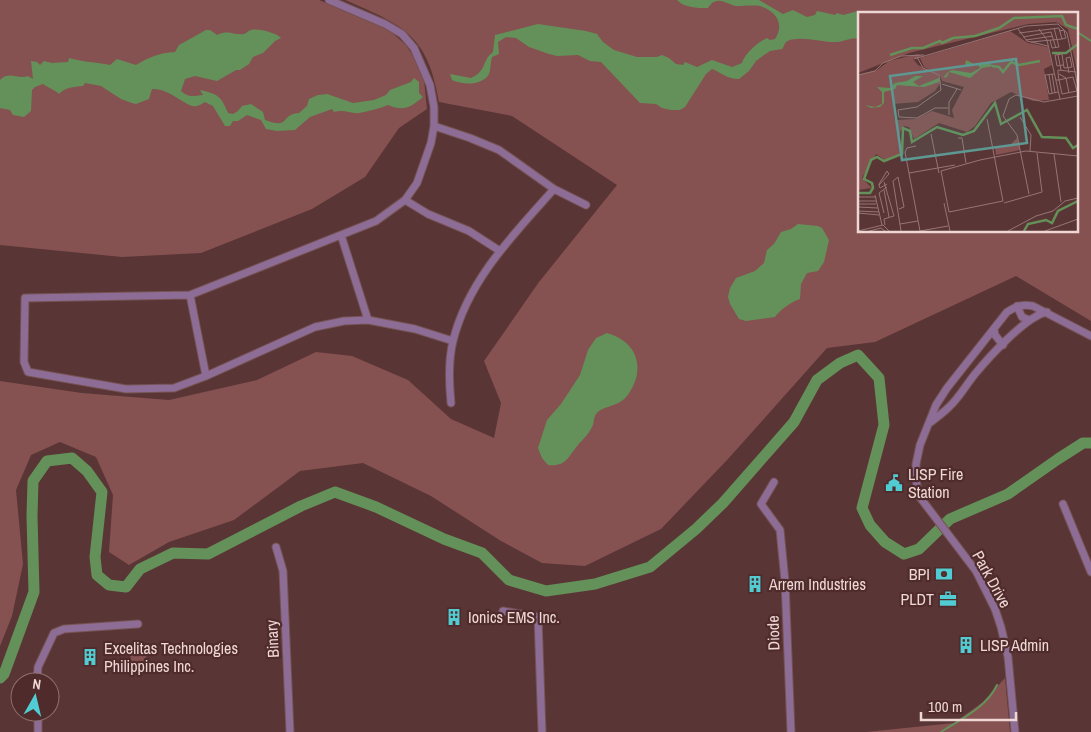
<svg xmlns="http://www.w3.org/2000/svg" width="1091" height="732" font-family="'Archivo Narrow',sans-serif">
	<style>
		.green { fill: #865151; fill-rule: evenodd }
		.water { fill: #649159 }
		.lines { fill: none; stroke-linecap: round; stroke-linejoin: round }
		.stream { stroke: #649159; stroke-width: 2 }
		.river { stroke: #649159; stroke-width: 11 }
		.minor-casing { stroke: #755252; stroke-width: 9 }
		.minor { stroke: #8d6d95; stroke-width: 7 }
		.labels { text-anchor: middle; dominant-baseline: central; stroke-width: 4.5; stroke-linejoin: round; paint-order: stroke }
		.poi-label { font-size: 16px; fill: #efd7d6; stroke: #4f2b2b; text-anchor: start }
		.street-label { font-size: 16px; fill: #efd7d6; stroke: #4f2b2b }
		.inset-river { fill: none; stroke: #649159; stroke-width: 2.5 }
		.inset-road { fill: none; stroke: #967675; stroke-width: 1 }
		.view { fill: #5d9892; fill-opacity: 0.15; stroke: #5d9892; stroke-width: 2.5 }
		.inset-edge { fill: none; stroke: #efd7d6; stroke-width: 2.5 }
	</style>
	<rect width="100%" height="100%" fill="#5a3535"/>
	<path class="green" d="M0,0h319l59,25 13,7 15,13 13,20 5,15 3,29 -28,19 -34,49 -53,32 -111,44 -79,4 -122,-12z
		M345,0h746v321l-75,-45 -141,66 -48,6 -99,111 -67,70 -76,37 -43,-3 -41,-22 -70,-45 -68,-33 -63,8 -66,49 -65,22 -40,23 -20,-13 4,-57 -17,-38 -36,-15 -29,13 -15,35 7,74 -11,52 -12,30v-265l82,12 87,7 88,-20 59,-28 36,4 56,24 43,39 43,19 7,-35 -17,-42 55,-79 78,-97 -105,-69 -73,-14c-11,-67 -36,-77 -94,-102zM860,14h217v217h-217z
		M146,644l1,28h-16l-1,-27z
		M1005,678l5,54h-144l88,-9 29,-21z"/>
	<path class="water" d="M677,0h82l24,14 10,-4 14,7 8,-2 2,-4 18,4 2,-2 6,2 15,-4 11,3h-9v25c-10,-2 -14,2 -23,3 -12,1 -41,-8 -51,0 -2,2 -2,5 -4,7l-12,2 -6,4 -8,6 -7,10 -10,8c-12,0 -17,-6 -27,-10l-6,5 -21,33 -5,3h-9l-9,-2 -6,-4 -16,-1 -39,-41 -11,-1 -12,-6 -21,1 -8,-2 -20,-7 -13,-9 -10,-1 -8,5 1,12 -7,3c-2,6 -1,12 -3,17 -7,12 -26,11 -37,6l-2,-6 21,4c17,-8 10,-17 22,-26l2,-17 43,-11 48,7 11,3 6,8 11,8 23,7h20l5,-2 7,3 7,6 7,1 2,-3 12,5 15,-7 20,7 10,-4c3,-10 16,-21 25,-25l3,2 5,-1c10,-15 1,-28 -15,-33 -5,-1 -18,0 -24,0 -7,-1 -12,-6 -19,-5 -5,1 -7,4 -9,7 -11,0 -23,0 -31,-8z
		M206,30h4l7,5c13,-6 17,1 27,-1 3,-1 5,-4 7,-4 7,-2 26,3 30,8l-6,3 -12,12 -10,4 -4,7 -9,6h-4l-19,11 -22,-5 -10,3 -4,12c8,7 12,5 22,4l-3,-5c18,4 21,6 28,23l5,1 5,-3 4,-5 9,-2 12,8 2,8c26,10 15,-6 34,-7l8,-7 2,-7 9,-4 9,-1 26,9 21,-3 12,-5 4,-5 21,-8 3,-4 5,4v11l4,4c-12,10 -19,15 -35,8 -10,4 -19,6 -29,8 -8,1 -15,-4 -25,-1l-2,-3 -22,8 -15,13 -18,1 -11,-2 -5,-9 -14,-5 -9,6h-5l-3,5h-5l-12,-20 -8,-4c-3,2 -5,3 -8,4 -10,3 -26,-18 -45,-17l-3,10 -13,5 -4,-1 -11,-4 -20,-13 -16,-3 -2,3c-9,1 -18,1 -24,8 -5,-5 -11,-6 -16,-10l-8,3 -3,3 -1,21 -7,6 -11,-2 -3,-5 -10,-2v-28c9,-10 18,0 28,-4l5,3 -2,-18 6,1 3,3 4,-4 8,2 16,-1 1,-4c13,4 27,4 41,7l7,-6 19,6c13,-8 23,-12 39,-13l4,-7z
		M798,224l20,2 4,2 7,12 -5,22 -6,9 -11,2 -6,11 -1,15c-9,3 -19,10 -25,18l-29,4 -7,-2 -9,-15 -2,-7 2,-9 6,-10 19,-7 9,-8 3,-13 7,-6 7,-12 10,-3z
		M607,333c32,9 39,38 20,63 -9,12 -27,9 -32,20 -2,4 -1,8 -3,11 -3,7 -9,12 -14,18 -10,12 -12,22 -30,20l-6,-7 -4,-10 9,-28 14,-16 19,-29 8,-25 8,-12z"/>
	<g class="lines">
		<path class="stream" d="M1077,32l14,9
			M941,732c20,-13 45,-24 56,-47"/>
		<path class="river" d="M0,678l4,-4 30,-82 -2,-76 1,-35 14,-20 25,-3 15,13 15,21 -7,65 2,18 12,10 17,2 14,-18 33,-16 35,1 93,-48 34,-14 41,15 68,32 38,14 27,27 37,11 49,-7 55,-17 46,-38 27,-26 71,-81 23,-42 23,-17 18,-8 21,23 5,47 -22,83 8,17 15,17 19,12 15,-5 31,-30 58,-25 50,-35 25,-16h8"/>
		<g class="minor-casing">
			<path id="minor" d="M329,0l56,24 17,10 12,14 16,37 4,22v19l-3,17 -14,40 -12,17 -29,21 -186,74 -165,3 -1,64 4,10 98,17 48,-1 32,-12 109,-49 29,-6 24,-1 47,9 38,12
				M434,126l36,12 29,12 55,39 32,16
				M405,200l23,14 41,17 31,20
				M341,235l27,85
				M190,295l16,81
				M1017,306l5,11 7,3
				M994,329l1,6 8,10
				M451,403c-2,-20 -3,-42 2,-62 15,-61 61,-107 101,-152
				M931,422c6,-5 12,-9 18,-15 10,-9 17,-22 26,-33 14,-17 51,-58 72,-62
				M774,482l-13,22 19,26 5,51 6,151
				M1063,504l28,68
				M276,547l7,24 7,161
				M503,611l35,6 4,115
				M37,682l1,-15 16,-34 10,-4 74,-5
				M38,712v20
				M1015,732l-7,-75 -7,-30 -6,-18 -19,-38 -57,-75 -3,-16v-16l4,-19 16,-40 11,-17 60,-76c10,-6 15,-8 26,-6l58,30"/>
		</g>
		<use href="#minor" class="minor"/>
	</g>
	<defs>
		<g id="civic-bare" transform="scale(1.35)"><path d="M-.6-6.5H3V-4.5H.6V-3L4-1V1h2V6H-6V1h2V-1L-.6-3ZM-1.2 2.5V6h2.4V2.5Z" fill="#51ccd2" stroke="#4f2b2b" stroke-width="2.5" paint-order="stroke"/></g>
		<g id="bank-bare" transform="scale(1.35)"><path d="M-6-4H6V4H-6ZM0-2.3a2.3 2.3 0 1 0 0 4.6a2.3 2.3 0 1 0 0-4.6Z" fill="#51ccd2" stroke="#4f2b2b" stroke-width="2.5" paint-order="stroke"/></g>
		<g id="building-bare" transform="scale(1.35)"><path d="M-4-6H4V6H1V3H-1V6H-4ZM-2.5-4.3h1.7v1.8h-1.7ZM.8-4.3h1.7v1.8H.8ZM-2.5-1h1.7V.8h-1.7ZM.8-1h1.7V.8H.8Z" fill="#51ccd2" stroke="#4f2b2b" stroke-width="2.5" paint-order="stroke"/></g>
		<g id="office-bare" transform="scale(1.35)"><path d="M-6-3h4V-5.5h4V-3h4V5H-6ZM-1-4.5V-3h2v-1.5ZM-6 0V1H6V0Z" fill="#51ccd2" stroke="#4f2b2b" stroke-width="2.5" paint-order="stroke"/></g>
	</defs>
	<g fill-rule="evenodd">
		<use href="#civic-bare" x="894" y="483"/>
		<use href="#bank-bare" x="944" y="574"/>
		<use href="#building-bare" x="755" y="584"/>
		<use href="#office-bare" x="948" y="599"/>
		<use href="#building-bare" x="454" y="617"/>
		<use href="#building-bare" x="966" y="645"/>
		<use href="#building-bare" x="90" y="657"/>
	</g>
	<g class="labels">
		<g class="poi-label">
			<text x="908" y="474">LISP Fire<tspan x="908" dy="18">Station</tspan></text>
			<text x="930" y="574" text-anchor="end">BPI</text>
			<text x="769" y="584">Arrem Industries</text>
			<text x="934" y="599" text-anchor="end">PLDT</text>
			<text x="468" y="617">Ionics EMS Inc.</text>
			<text x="980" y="645">LISP Admin</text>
			<text x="104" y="648">Excelitas Technologies<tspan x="104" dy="18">Philippines Inc.</tspan></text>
		</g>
		<g class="street-label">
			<text transform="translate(992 579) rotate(61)">Park Drive</text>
			<text transform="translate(773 633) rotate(-92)">Diode</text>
			<text transform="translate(272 639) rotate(-93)">Binary</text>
		</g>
	</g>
	<g transform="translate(858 12)">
		<rect width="220" height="220" fill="#5a3535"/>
		<path d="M0,1h220v62l-10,-46 -12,-7 -28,2 -119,29 -51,20zM152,19l18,12 20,4 4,18 -8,4 5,31 -16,1 -22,-9 -20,11 -16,23 -8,6 -28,-9 -25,16 -5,-12 -5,-1 -4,6v23l-15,5 -9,-6 -14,24 10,10 -14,2v-115l19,-5 12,-9 29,-7 4,2 -9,3 5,6 20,10 3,7 -6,9 -17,11 -25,2 2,16 21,-1 16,-8 22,7 -2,-8 12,-23 -22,-6 -2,-5 -16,-9 -4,-9zM159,126l3,12 -24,5 -1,-7 16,-4z" fill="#865151"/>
		<path d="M108,48l8,4h16l4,2 -12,2 -12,10 -21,-6 -2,5 -4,1 5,-6 4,-2 19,3 9,-5 -2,-3h-13zM57,64h8l-10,6 6,4 20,-8v4l-15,5 -27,-2 -2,4 -11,3v11l-4,4 -9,1 -6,-3 10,2 7,-3v-12l-5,-5 13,1 5,-5 12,-2z" fill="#649159"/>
		<path class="inset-river" d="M194,41h14l12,-9M32,43l22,-7h11l17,-7 2,2 11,-5 22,-2 24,-8 15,-10 48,-2 4,9 12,4M134,54l7,1 4,5 8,-10 8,3 21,-4M0,181h12l3,-5 -1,-5 -8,-4 7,-19 6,-3 7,4 18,-7 1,-26 7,3 2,11 25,-15 26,8 11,-4 21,-28 6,21 26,-14 15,27 24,1 7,10 5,-3M166,219l4,-7 18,-4 6,3 6,-12 20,-10"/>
		<path class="inset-road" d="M160,17l9,12 21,5M181,17l8,11 13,59M201,19l5,-1 1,5 1,3 -4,1M161,21l40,-5 3,11 -31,3M165,25l28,-5 5,16M168,28l27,-4M192,28l2,8 7,-1 -5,-19M200,43l3,15M59,45l6,11 16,7 2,15 -24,17 -19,3 1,7 18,1 18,-10h13M208,46l3,15M56,47l112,-33 32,-2 9,9 11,54M205,53l-6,1 -2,-11 7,-1 2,14 8,-1 -2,-10 -4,1M200,58l18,2M194,62l3,19M196,62l-9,1 4,19 9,-2M201,62l7,4 3,15M0,63l17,-4 8,-8 18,-7 23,-1M191,63l3,18M198,68h3l4,-1 10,-2 4,14 -15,3 -3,-14 -1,-7v-3M84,72l19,6M158,83l-7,4 -6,17 14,19 12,59M158,83l28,7 34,-6M91,103v-13l8,-13M162,105l11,18 -1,16M73,122l8,39M100,126h4l4,25M58,134l-9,2 -2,4 15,79M196,142l7,48M122,148l-39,11 8,41 54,-11 -16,-82M122,148l46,-9 52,5M51,161l46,-8M40,165l-5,4 8,50M40,165l6,30 -5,2M26,170l10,34 -10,3 1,6M21,173l10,-11 -2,-3 -8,13v1l1,3 7,-4M26,178l5,27M17,183l7,30M0,185h18M0,189h18M86,191l6,28M146,191l38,-11 -5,-39M0,192h18M0,195l20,1M0,199l21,1M0,201l21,2M26,201l-5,-20 8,-6M42,212l18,-3M0,219l25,-6 6,6M11,219l12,-3 4,3M62,219l28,-5M150,219l28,-15 17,-5 12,-10 13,-3M187,219l33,-12"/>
		<path class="view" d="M158,47l11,84 -125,17 -12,-84z"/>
		<rect width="220" height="220" class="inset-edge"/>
	</g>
	<g transform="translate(35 697) rotate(8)"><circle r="24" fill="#4f2b2b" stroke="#8f706f"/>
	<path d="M0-4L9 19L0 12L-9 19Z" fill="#51ccd2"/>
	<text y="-8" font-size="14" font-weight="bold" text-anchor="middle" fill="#efd7d6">N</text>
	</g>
	<path d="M921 712v8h95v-8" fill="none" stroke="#efd7d6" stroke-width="2.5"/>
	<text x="928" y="712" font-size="15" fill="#efd7d6" stroke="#4f2b2b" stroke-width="4" paint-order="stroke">100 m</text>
</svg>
